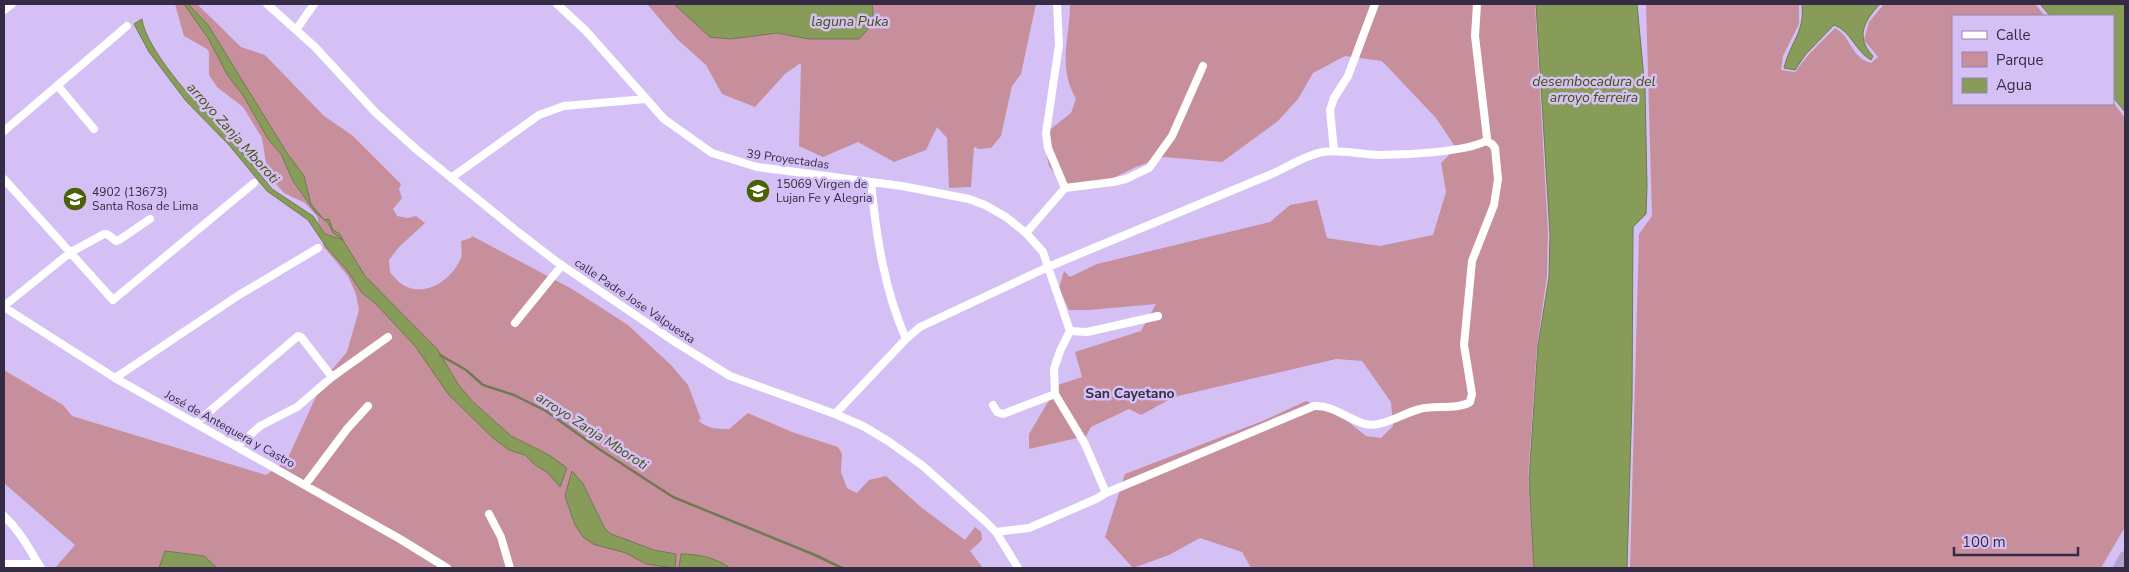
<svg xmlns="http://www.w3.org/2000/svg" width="2129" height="572" font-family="'Nunito Sans',sans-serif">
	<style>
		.green { fill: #c78e9c }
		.water { fill: #889c5a; stroke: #6f7a54 }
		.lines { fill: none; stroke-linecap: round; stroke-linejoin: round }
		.stream { stroke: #6f7a54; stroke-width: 2.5 }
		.minor { stroke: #fff; stroke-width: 8 }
		.trunk { stroke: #b3a2d0; stroke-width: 12 }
		.labels { text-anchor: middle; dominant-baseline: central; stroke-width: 5; stroke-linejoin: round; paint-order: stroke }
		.street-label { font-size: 12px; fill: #362b45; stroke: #d5c0f6 }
		.poi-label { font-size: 12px; fill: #362b45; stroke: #d5c0f6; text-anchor: start }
		.water-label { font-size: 14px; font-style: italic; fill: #425304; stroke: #d5c0f6 }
		.neighbourhood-label { font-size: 14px; font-weight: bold; fill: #362b45; stroke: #d5c0f6 }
	</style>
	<rect width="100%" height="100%" fill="#d5c0f6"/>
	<path class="green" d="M175,4h22l44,43 24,8 58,60 30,21 48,48 -2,5 3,9 -9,11 4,7 11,2 8,-2 9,7 -26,24 -10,13 1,12c4,5 9,11 15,14 21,11 46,-6 55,-26 3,-5 1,-13 1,-19l10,-3 1,-2 100,53 56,36 43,40 17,20 13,34 -3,1c9,9 20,9 31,9l19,-16 44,19 46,15 4,7 -1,18 6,16 10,5 12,-13 17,-4 36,32 43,32 10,-13 6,5 1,8 -12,11 13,17h-928l20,-23 -71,-62v-113l59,35 9,11 194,59 21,-15 37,-81 23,-27 12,-42 -3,-16 -8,-18 -24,-29 -7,-31 -12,-13 -21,-10 -16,-18 -6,-37 -19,-31 -26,-20 -8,-12v-23l-2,-3 -23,-13z
		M647,4h389l-15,70 -9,12 -11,50 -10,12 -12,1 -5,-2 -3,40 -22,1 -2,-50 -10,-11 -11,23 -32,12 -36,-20 -35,15 -24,-11 2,-82h-2l-14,10 -30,33 -33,-13 -16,-29 -29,-26z
		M1070,4h465l13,228 -1,44 -10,70 -9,132 6,90h-283l-9,-16 -42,-14 -31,17 -36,13 -28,-31 20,-63 140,-54 41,-19 35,15 25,20 15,2 12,-12 -2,-24 -29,-41 -26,-2 -162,38 -33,18 -12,-6 -38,18 -5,9 -57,13v-15l29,-49 24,-8 -7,-25 66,-21 15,-27 -67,6h-20l-10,-22 5,-17 6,6 27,-13 173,-42 20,-17 27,-5 10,38 53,8 53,-11 13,-43 -5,-29 15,-15 -20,-30 -54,-57 -37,-5 -32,17 -15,26 -20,22 -56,41 -58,-5 -28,10 -37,18 -16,4 -21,-6 -13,-17 -6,-31 28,-22 5,-14c-19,-34 -6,-60 -6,-95z
		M1646,4h153v20l-16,32 -2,14 14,2 14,-18 26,-26c18,10 14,28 36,35l7,-6 -14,-17 5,-18 15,-18h151l10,12h-92v88h160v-2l12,16v409l-24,41h-471l9,-334 13,-18z"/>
	<path class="water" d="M184,4h4l20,21 79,128 17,23 7,28 13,16 5,-1 4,11 7,4 3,6 -10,-7 -5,-10 -13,-11 -22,-31 -12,-27 -13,-15 -25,-44 -15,-19 -20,-38z
		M674,4h198c3,17 -1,23 -13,35h-50l-32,-6 -46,6 -21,-2z
		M1536,4h101l8,85 2,97 -1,28 -13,13 -1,173 -5,168h-93l-5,-89 9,-134 11,-68 1,-43z
		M1802,4h78c-16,17 -25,33 -7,52l-2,4c-16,-9 -20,-29 -37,-35l-28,29 -11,16 -11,-2c6,-26 21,-35 18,-64z
		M2040,4h85v108l-12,-15v-81h-63z
		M142,19c3,27 52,86 75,102l55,68 41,27 12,18 18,6 22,36 72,73 21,35 13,16 40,36 38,19 18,13 -7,19 -12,-14 -14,-9 -9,-9 -16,-5 -16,-12 -44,-43 -34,-49 -40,-43 -13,-10 -15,-23 -20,-22 -19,-28 -41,-29 -38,-46 -43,-44 -37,-49 -15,-28z
		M572,471l11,13 22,45 6,5 43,16 22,4 -1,14 -29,-4 -20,-11 -33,-9 -10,-7 -8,-12 -10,-29z
		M165,551l39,5 13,12h-58z
		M681,554c18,0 35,4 49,14h-51z"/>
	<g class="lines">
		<path class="stream" d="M440,355l26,15 17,15 31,10 32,16 53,38 74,48 142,58 27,13"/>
		<path class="minor" d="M267,4l48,43 60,65 42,38 101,82 39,30 115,78 58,36 105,38 28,12 25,15 35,25 63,56 10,10 22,36
			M557,4l29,27 78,88 48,34 45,14 145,19 67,13 16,6 21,12 20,16 17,19 27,79 17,1 71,-16
			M1477,4l-2,32 12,102 -1,3
			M4,10l8,-6
			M296,30l18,-26
			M58,86l36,43
			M4,131l123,-105
			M1334,151l-4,-41 4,-12 14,-22 27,-72
			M451,178l88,-63 25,-9 82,-7
			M4,179l109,121 141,-117
			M871,182c5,53 13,107 35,157
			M1065,188l48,-6 13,-3 23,-11 23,-32 31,-70
			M1026,233l39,-45 -17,-40 -2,-15 13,-88 -2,-41
			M4,306l67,-54 33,-18h3l9,7 3,-1 31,-21
			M4,307l111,71 285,161 47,29
			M515,323l47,-58
			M1070,331l-10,20 -6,18 1,25 30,50 21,49
			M115,378l124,-83 79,-47
			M993,405l4,7 6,2 52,-20
			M835,414l71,-75 14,-12 128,-60 226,-94c15,-7 32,-18 49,-21 19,-3 38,3 57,3 25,0 85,-3 106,-14l6,3 3,4 3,31 -4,26 -22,56 -8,84 8,49 -2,8c-13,8 -35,3 -50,7 -17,4 -37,19 -55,15 -18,-5 -31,-19 -51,-18l-208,87 -10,6 -67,29 -33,4
			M196,423l102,-87 3,1 31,40
			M238,446l22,-20 37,-19 35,-30 56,-40
			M305,485l42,-56 21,-23
			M489,514l12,23 9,31
			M4,516c17,16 25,33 37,52
			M4,564h34"/>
		<path class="trunk" d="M2119,568l6,-11"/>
	</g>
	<defs>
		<g id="school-disc" transform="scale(1.25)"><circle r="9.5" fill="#4c6006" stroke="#d5c0f6"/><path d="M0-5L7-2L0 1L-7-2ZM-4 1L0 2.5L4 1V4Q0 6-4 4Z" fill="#fff"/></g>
	</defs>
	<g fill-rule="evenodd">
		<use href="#school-disc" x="758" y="191"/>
		<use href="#school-disc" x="75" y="199"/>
	</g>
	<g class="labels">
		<g class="street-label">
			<text transform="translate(788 159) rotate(8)">39 Proyectadas</text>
			<text transform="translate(635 301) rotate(34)">calle Padre Jose Valpuesta</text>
			<text transform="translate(230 429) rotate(29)">José de Antequera y Castro</text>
		</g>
		<g class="poi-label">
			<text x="776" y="184">15069 Virgen de<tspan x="776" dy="14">Lujan Fe y Alegria</tspan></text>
			<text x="92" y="192">4902 (13673)<tspan x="92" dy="14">Santa Rosa de Lima</tspan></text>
		</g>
		<g class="water-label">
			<text x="850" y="21">laguna Puka</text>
			<text x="1594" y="81">desembocadura del<tspan x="1594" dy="16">arroyo ferreira</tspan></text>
			<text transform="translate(233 133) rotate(48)">arroyo Zanja Mboroti</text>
			<text transform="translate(592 431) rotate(33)">arroyo Zanja Mboroti</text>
		</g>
		<g class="neighbourhood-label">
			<text x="1130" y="393">San Cayetano</text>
		</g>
	</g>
	<rect width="2129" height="572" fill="none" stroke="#362b45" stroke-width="10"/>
	<rect x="1952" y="15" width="162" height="90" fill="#d5c0f6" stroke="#9584af"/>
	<rect x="1962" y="31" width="25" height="8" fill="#ffffff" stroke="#9584af"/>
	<text x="1996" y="40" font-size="15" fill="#362b45">Calle</text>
	<rect x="1962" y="52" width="25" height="15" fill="#c78e9c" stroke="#9584af"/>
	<text x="1996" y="65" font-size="15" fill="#362b45">Parque</text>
	<rect x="1962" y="78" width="25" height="15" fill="#889c5a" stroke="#9584af"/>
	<text x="1996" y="90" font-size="15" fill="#362b45">Agua</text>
	<path d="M1954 547v8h124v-8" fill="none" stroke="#362b45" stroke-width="2.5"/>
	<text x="1962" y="547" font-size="15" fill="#362b45" stroke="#d5c0f6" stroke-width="4" paint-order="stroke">100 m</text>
</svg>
